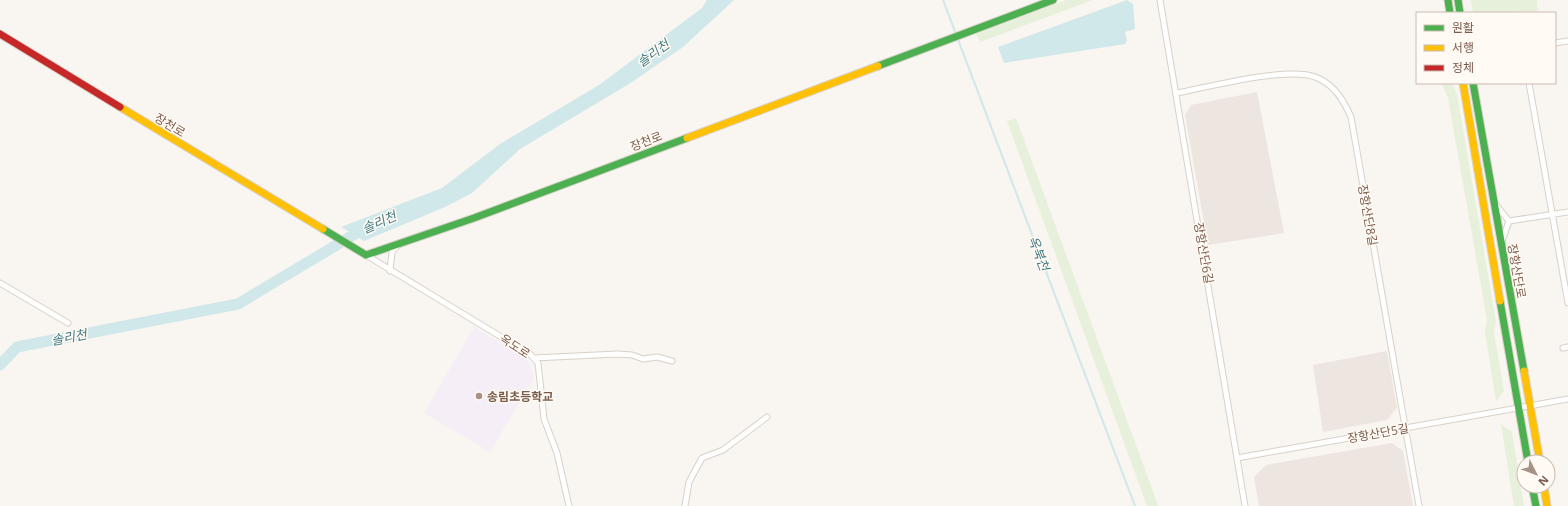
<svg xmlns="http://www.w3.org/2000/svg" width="1568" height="506" font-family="'Open Sans','Noto Sans KR',sans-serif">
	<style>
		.industrial { fill: #ede5e0 }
		.education { fill: #f6eef6 }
		.green { fill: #e7f0db }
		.water { fill: #d0e8ea }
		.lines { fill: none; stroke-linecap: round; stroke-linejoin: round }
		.stream { stroke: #d0e8ea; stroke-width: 2 }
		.river { stroke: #d0e8ea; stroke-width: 11 }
		.street-casing { stroke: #d7d1cb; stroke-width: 7 }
		.fast-casing { stroke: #d9d2cb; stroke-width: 9 }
		.slow-casing { stroke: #d9d2cb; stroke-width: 9 }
		.jam-casing { stroke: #d9d2cb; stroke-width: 9 }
		.street { stroke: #fefefd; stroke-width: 5 }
		.fast { stroke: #4caf50; stroke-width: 7 }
		.slow { stroke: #ffc107; stroke-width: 7 }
		.jam { stroke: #c62828; stroke-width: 7 }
		.poi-dot { fill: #a69286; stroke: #fffaf3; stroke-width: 1.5 }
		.labels { text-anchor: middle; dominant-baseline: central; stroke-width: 3; stroke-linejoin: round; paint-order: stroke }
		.street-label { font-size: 12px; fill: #7a5c4d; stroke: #fffaf3 }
		.poi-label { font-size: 12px; font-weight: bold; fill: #7a5c4d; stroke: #fffaf3; text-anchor: start }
		.water-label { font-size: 13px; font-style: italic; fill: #437c86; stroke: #fffaf3 }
	</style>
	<rect width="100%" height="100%" fill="#f9f5f0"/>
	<path class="industrial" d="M1257,92l27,141 -76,12 -23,-130 6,-10z
		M1387,351l10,57 -10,12 -64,12 -10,-67z
		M1392,443l11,8 10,55h-154l-5,-29 12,-12z"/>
	<path class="education" d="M474,327l54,32 6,19 -44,74 -66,-39z"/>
	<path class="green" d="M1067,0h26l-113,42 -4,-8z
		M1471,0h66l1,11 -65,2z
		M1442,83h10l5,11 39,228 -2,11 10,58 -8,10 -11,-69 2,-12 -39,-222z
		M1016,118l142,387v1h-11l-140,-385z
		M1501,424l11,8 12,74h-10z"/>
	<path class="water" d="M707,0h27l-51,47 -54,37 -109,65 -48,44 -27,14 -81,34 -23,-14 101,-39 58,-44 99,-59 103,-77z
		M1127,0l6,4 2,25 -10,3 2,8 -2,4 -121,19 -6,-16z"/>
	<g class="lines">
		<path class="stream" d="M943,0l192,506"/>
		<path class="river" d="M0,365l17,-18 221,-43 127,-76"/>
		<g class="street-casing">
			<path id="street" d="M1160,0l85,506
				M1555,43l13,-2
				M1529,83l39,220
				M1177,93c32,-6 114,-28 141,-15 17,8 26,23 33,39l68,389
				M1496,205l13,16
				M1509,221l59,-9
				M1502,241l7,-20
				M366,255l165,100 7,8 6,56 13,34 12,53
				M390,271l2,-19 6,-7
				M0,283l68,40
				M1563,348l5,-1
				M534,358l83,-4 15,1 11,4 14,-2 15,4
				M1237,458l331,-59
				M685,506l4,-24 13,-24 21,-8 44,-33"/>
		</g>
		<g class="fast-casing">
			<path id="fast" d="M1448,0l2,13
				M1458,0l2,13
				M878,66l175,-66
				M1473,83l51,288
				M323,229l43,26 108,-37 213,-80
				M1500,301l28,161
				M1532,486l4,20"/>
		</g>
		<g class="slow-casing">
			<path id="slow" d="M1463,83l37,218
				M120,107l203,122
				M687,138l191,-72
				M1524,371l16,91
				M1544,486l3,20"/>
		</g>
		<g class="jam-casing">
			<path id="jam" d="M0,34l120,73"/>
		</g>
		<use href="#street" class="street"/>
		<use href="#fast" class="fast"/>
		<use href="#slow" class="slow"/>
		<use href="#jam" class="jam"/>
	</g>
	<circle class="poi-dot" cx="479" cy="396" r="4"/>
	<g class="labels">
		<g class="street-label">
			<text transform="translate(170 125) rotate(31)">장천로</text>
			<text transform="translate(646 141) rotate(-21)">장천로</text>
			<text transform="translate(1368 215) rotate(80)">장항산단8길</text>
			<text transform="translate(1204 253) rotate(80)">장항산단6길</text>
			<text transform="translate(1517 271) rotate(80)">장항산단로</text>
			<text transform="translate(515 346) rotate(33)">옥도로</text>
			<text transform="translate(1378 433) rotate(-10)">장항산단5길</text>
		</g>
		<g class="poi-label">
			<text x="487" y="396">송림초등학교</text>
		</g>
		<g class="water-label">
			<text transform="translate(653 53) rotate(-36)">솔리천</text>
			<text transform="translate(379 222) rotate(-24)">솔리천</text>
			<text transform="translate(1039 253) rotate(69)">옥북천</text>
			<text transform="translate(69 337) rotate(-11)">솔리천</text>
		</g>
	</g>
	<rect x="1416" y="12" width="140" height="72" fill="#fffaf3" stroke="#cabbb1"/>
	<rect x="1424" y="25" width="20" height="6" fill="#4caf50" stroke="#cabbb1"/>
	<text x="1452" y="32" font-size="12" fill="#7a5c4d">원활</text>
	<rect x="1424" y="45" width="20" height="6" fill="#ffc107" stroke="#cabbb1"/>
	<text x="1452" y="52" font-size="12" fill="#7a5c4d">서행</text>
	<rect x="1424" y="65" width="20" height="6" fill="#c62828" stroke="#cabbb1"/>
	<text x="1452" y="72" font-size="12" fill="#7a5c4d">정체</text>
	<g transform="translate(1536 474) rotate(132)"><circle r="19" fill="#fffaf3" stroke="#cabbb1"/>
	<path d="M0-3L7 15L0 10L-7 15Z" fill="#a69286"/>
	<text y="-6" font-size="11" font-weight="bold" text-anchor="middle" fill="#7a5c4d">N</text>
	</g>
</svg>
